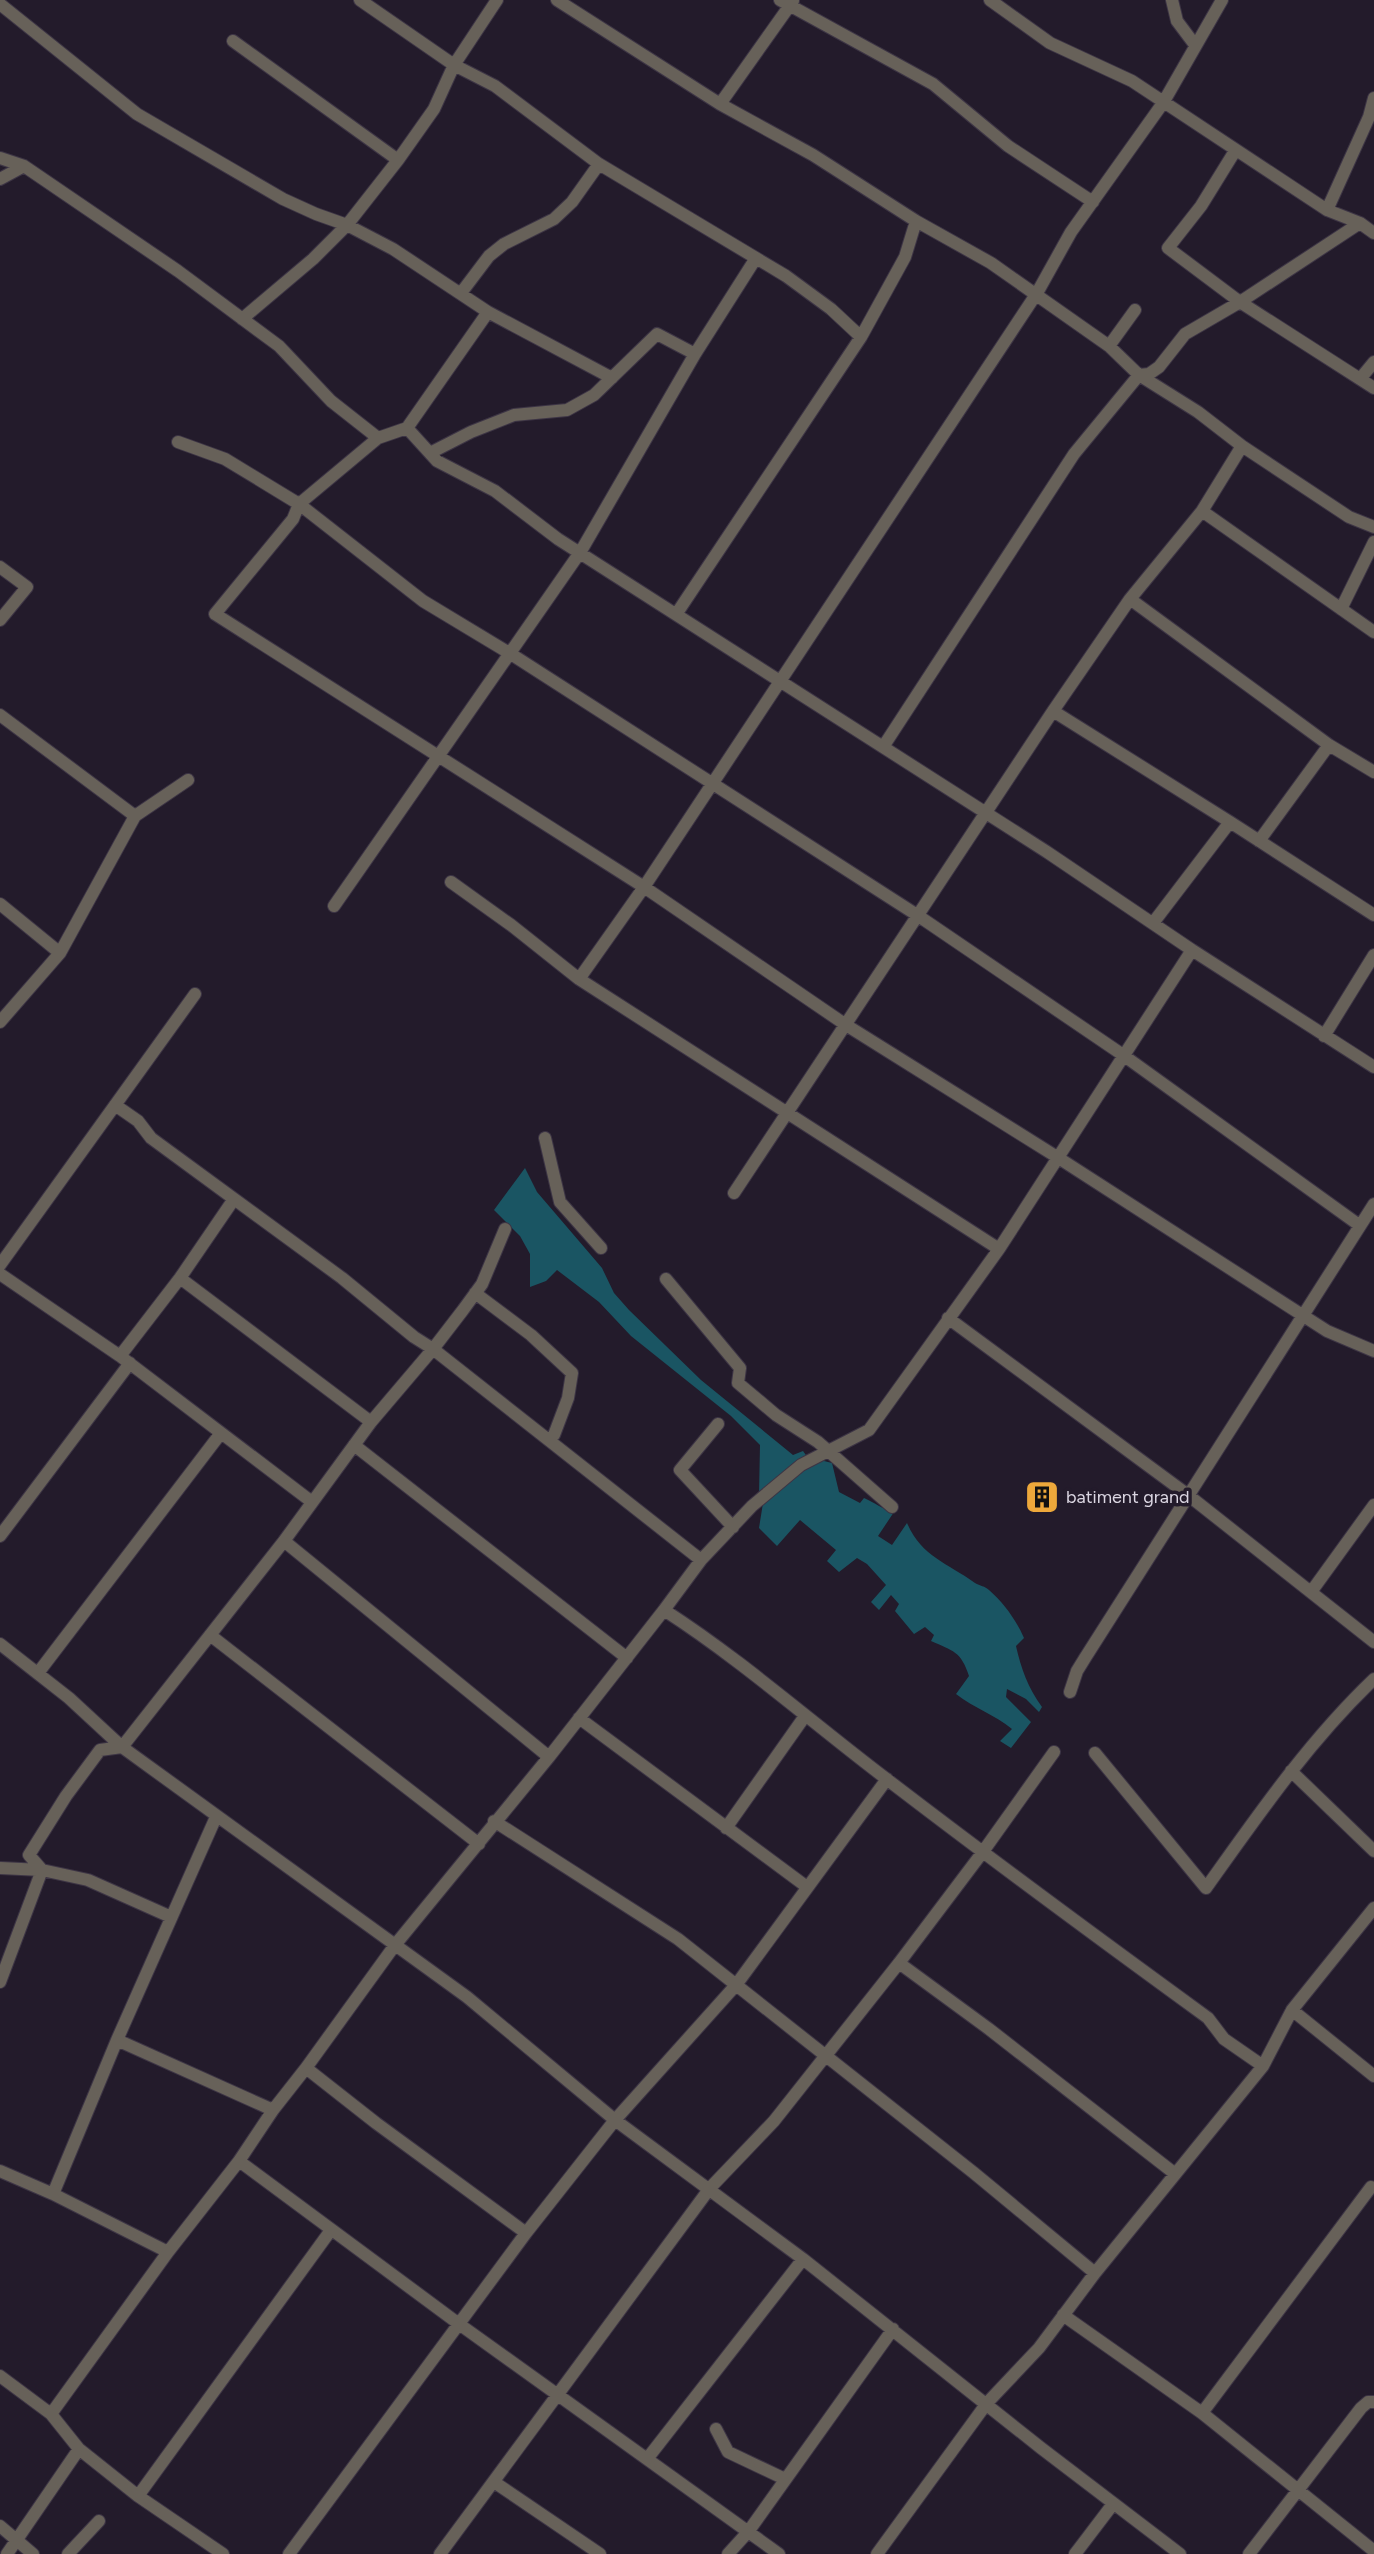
<svg xmlns="http://www.w3.org/2000/svg" width="1374" height="2554" font-family="Figtree,sans-serif">
	<style>
		.water { fill: #1a5563 }
		.lines { fill: none; stroke-linecap: round; stroke-linejoin: round }
		.minor-casing { stroke: #3d3545; stroke-width: 14 }
		.minor { stroke: #676159; stroke-width: 12 }
		.labels { text-anchor: middle; dominant-baseline: central; stroke-width: 7; stroke-linejoin: round; paint-order: stroke }
		.poi-label { font-size: 18px; fill: #dbd6e2; stroke: #231b2b; text-anchor: start }
	</style>
	<rect width="100%" height="100%" fill="#231b2b"/>
	<path class="water" d="M525,1168l12,24 65,76 12,25 15,17 72,70 92,75 10,-4 5,7 -49,37 1,-50 -29,-29 -100,-80 -32,-34 -42,-32 -11,11 -16,6v-33l-10,-18 -26,-26z
		M820,1460l12,3 7,29 21,11 4,-5c12,5 17,11 30,14l-16,24 14,9 15,-22c15,34 39,39 68,60 5,3 10,3 14,7 15,13 27,30 35,48l-8,8c5,22 12,42 26,61l-3,5 -13,-13 -19,-10 -1,8 25,25 -20,26 -11,-7 12,-12c-17,-14 -38,-21 -56,-35l13,-18c-8,-25 -16,-25 -38,-35l3,-6 -9,-8 -11,7 -19,-23 4,-7 -8,-9 -12,15 -8,-8 15,-17 -19,-21 -10,-6 -18,14 -12,-11 9,-11 -36,-30 -23,26 -18,-18 4,-25 30,-30z"/>
	<g class="lines">
		<g class="minor-casing">
			<path id="minor" d="M360,0l94,65 41,21 104,78 187,112 45,33 30,28
				M557,0l163,104 93,51 103,66 75,42 118,83 30,29 59,37 44,34 107,71 25,10
				M780,0l153,84 75,62 85,56
				M990,0l60,43 82,38 195,129 33,13 14,10
				M1172,0l5,21 18,24
				M0,4l137,110 146,85 33,15 31,11 46,24 95,63 124,66
				M233,41l165,119
				M720,104l73,-103
				M1235,151l-34,55 -33,42 72,54 134,86
				M0,158l24,8 154,105 101,75 52,55 47,37 29,-10 81,-116
				M0,179l24,-13
				M1327,210l42,-93 5,-19
				M461,293l28,-37 15,-12 50,-25 18,-17 27,-38
				M242,319l71,-60 34,-34 51,-65 36,-51 20,-44 43,-65
				M1109,346l26,-36
				M1360,379l14,-17
				M407,428l30,33 58,30 63,48 489,313 145,98 182,117
				M378,438l-79,66 124,97 88,53 406,261 206,140 236,170
				M178,442l47,17 74,45 -6,15 -78,95 429,273 202,138 211,132 270,174 47,20
				M430,453l41,-21 43,-17 53,-5 27,-15 63,-61 38,20
				M1202,511l172,121
				M0,567l27,20 -27,33
				M1130,599l199,146 45,27
				M1341,609l33,-67
				M677,613l184,-276 44,-80 11,-36
				M1053,711l177,111 144,93
				M0,715l135,101
				M883,747l191,-293 65,-79 10,-1 10,-7 26,-33 55,-32 120,-79
				M1259,841l70,-96
				M451,882l60,43 68,54 420,270
				M0,904l60,49
				M334,906l247,-355 114,-197 61,-96
				M1153,923l77,-101
				M579,979l65,-92 393,-594 34,-61 92,-129 59,-103
				M0,1022l60,-69 75,-137 53,-36
				M1324,1036l50,-81
				M115,1105l23,16 13,17 191,140 72,59 19,12 268,211
				M545,1138l15,64 41,46
				M734,1193l319,-482 77,-112 72,-88 40,-65
				M0,1265l195,-271
				M0,1274l120,82 192,146
				M180,1278l191,144
				M666,1279l74,89 -2,15 38,32 42,27 74,65
				M475,1293l56,42 41,38 -4,25 -14,37
				M948,1318l240,177 186,147
				M120,1356l60,-78 54,-79
				M718,1424l-38,46 53,57
				M354,1445l273,213
				M0,1536l130,-173
				M284,1541l265,216
				M1311,1592l63,-87
				M664,1610c76,49 144,109 216,164 108,83 218,164 328,244l16,21 39,27
				M210,1635l269,209
				M0,1644l69,54 53,49 345,250 148,123 188,139 238,189 139,106
				M38,1673l183,-240
				M1070,1692l7,-21 8,-13 289,-454
				M579,1718l228,169
				M1095,1753l111,135c52,-73 103,-147 168,-209
				M1291,1771l83,80
				M494,1821l184,118 296,234 121,100
				M726,1828l79,-112
				M0,1868l42,2 46,10 83,37
				M899,1963l90,66 185,144
				M0,1982l42,-112 -13,-15 37,-59 34,-46 22,-3 162,-206 87,-119 62,-73 30,-39 19,-26 23,-55
				M1292,2010l82,66
				M117,2040l156,70
				M306,2068l70,55 150,110
				M239,2161l220,163 320,230
				M0,2171l53,23 115,58
				M53,2194l64,-154 99,-223
				M1063,2315l139,98 172,138
				M0,2376l51,38 28,35 59,47 85,58
				M1202,2413l169,-226
				M51,2414l117,-162 71,-91 34,-51 33,-42 89,-123 154,-188 115,-147 37,-50 51,-54 49,-41 68,-35 130,-181 193,-299
				M716,2429l12,23 57,27
				M647,2459l156,-200
				M494,2482l106,72
				M138,2496l193,-266
				M0,2526l33,28
				M7,2554l72,-105
				M68,2554l31,-33
				M289,2554l237,-321 89,-113 121,-135 151,-206
				M440,2554l270,-366 64,-67 125,-158 83,-110 72,-101
				M728,2554l20,-22 145,-203
				M877,2554l110,-151 52,-55 56,-75 168,-207 29,-56 82,-102
				M1075,2554l38,-50
				M1249,2554l112,-146 7,-6h6"/>
		</g>
		<use href="#minor" class="minor"/>
	</g>
	<defs>
		<g id="building-square" transform="scale(1.75)"><rect x="-9" y="-9" width="18" height="18" rx="4" fill="#eda83b" stroke="#231b2b"/><path d="M-4-6H4V6H1V3H-1V6H-4ZM-2.5-4.3h1.7v1.8h-1.7ZM.8-4.3h1.7v1.8H.8ZM-2.5-1h1.7V.8h-1.7ZM.8-1h1.7V.8H.8Z" fill="#111"/></g>
	</defs>
	<g fill-rule="evenodd">
		<use href="#building-square" x="1042" y="1497"/>
	</g>
	<g class="labels">
		<g class="poi-label">
			<text x="1066" y="1497">batiment grand</text>
		</g>
	</g>
</svg>
